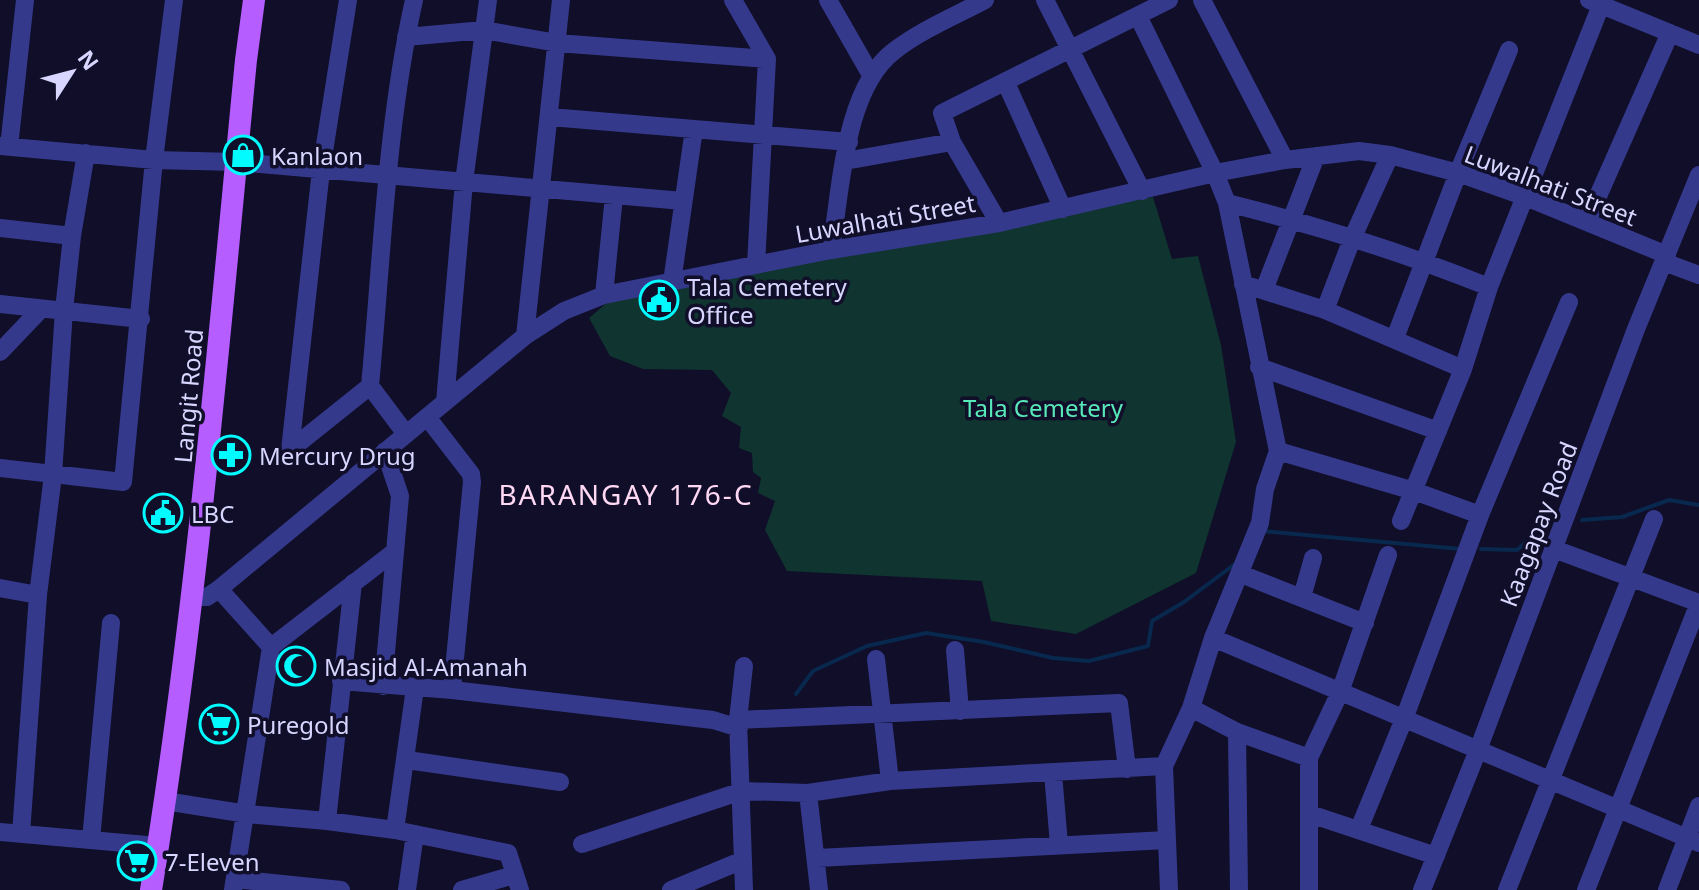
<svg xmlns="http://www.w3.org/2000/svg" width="1699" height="890" font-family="'Noto Sans',sans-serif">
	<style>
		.green { fill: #103430 }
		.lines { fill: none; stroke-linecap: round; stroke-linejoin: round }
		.stream { stroke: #08284e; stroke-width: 4 }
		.minor { stroke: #35398c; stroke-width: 18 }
		.major { stroke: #b55dff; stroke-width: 22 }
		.labels { text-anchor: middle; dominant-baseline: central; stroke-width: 7; stroke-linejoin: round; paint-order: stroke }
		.poi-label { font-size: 24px; fill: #d8d6ff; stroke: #100e29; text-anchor: start }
		.street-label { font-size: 24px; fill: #d8d6ff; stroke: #100e29 }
		.park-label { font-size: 24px; fill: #58e9b9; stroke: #100e29 }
		.quarter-label { font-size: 28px; letter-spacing: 2px; fill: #ffd8f4; stroke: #100e29 }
	</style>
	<rect width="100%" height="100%" fill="#100e29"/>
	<path class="green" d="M1153,197l19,62 26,-3 23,89 15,97 -40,131 -120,61 -85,-13 -9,-40 -195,-10 -22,-41 10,-29 -17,-8 3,-15 -8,-6 -1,-19 -13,-5 2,-21 -19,-11 9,-23 -19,-23 -69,-1 -33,-13 -21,-38 20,-17z"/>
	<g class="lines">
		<path class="stream" d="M1582,520l40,-3 47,-17 30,5
			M1262,531l199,18
			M1481,549l36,1 35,-31
			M796,694l17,-23 54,-25 59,-13 58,9 69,16 36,3 59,-15 4,-25 32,-19 51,-38"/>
		<path class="minor" d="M733,0l34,59 -11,206
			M828,0l43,75
			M1045,0l97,191
			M1202,0l83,160
			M1589,0l110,45
			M1138,16l77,157 12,30 51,248 -13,38 -5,34 -47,115 -22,70 -27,58 5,124
			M406,37l78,-7 73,13 210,16
			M1006,83l57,126
			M550,117l299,25
			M0,146l154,14 82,2 447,39
			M9,147l16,-147
			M845,161l107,-19
			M1227,203c89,22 177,50 262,84
			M1587,221l83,-188
			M999,223l-47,-81 -10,-29 227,-113
			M0,228l72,8
			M831,250c10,-60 13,-161 63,-199 27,-21 61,-35 91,-51
			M1664,262l35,13
			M672,282l22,-153
			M1243,284l82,26 138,59
			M1264,290l52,-134
			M604,295l10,-99
			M0,304l141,15
			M1325,310l27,-71 38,-84
			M525,336l36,-336
			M1395,338l63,-165 51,-123
			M0,352l41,-43
			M1259,367l179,64
			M445,402l19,-220 24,-182
			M427,417l44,57 1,8 -20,208
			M406,434l-36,-48c12,-128 16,-260 44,-386
			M290,450l31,-280 27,-170
			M290,450l80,-64
			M1278,451l136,40 66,24
			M0,468l123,14 31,-322 20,-160
			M1401,521l62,-152 26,-82 112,-282
			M1554,549l145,54
			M1241,574l124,49
			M0,588l38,7
			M219,589l52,58
			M193,597h14l12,-8 306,-253 39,-25 40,-16 227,-45 168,-27 216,-50 70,-13 74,-9 31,4 68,18 68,24 141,58
			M1302,597l11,-39
			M1213,638l486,205
			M955,650l5,61
			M876,659l14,122
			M744,666l-6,54 6,170
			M341,681l111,9 261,30 26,8
			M383,686l17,-190 -15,-45
			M1191,708l46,24 72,26
			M738,720l381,-17 8,66
			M1237,732l2,158
			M407,760l153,22
			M1053,773l6,72
			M808,793l11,97
			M165,801l82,13 80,7 68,9 113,23 12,37
			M1310,814l126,42
			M327,821l26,-238
			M1359,829l45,-110 76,-204 89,-213
			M395,830l20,-142
			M0,832l158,14
			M21,834l17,-239 15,-120 11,-165 8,-74 14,-83
			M91,840l20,-217
			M582,844l160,-53 66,2 82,-12 274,-15
			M817,858l350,-18
			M235,879l106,11
			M233,890l38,-243 123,-95
			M407,890l8,-56
			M462,890l52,-15
			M671,890l72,-30
			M1309,890v-132l31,-66 48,-137
			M1422,890l56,-140 158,-421 63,-154
			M1507,890l147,-371
			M1586,890l113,-287
			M1667,890l32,-84"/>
		<path class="major" d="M151,890c45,-275 68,-553 95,-830l8,-60"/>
	</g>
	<defs>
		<g id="shop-ring" transform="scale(2)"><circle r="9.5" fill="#100e29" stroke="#02fbff" stroke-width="1.5"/><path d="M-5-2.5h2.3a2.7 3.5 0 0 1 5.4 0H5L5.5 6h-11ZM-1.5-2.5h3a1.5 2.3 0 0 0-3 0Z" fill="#02fbff"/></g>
		<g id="civic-ring" transform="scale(2)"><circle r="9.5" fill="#100e29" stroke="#02fbff" stroke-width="1.5"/><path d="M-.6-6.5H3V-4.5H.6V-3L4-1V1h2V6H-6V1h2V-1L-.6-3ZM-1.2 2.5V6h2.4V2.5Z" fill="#02fbff"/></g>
		<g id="pharmacy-ring" transform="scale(2)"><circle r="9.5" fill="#100e29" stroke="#02fbff" stroke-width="1.5"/><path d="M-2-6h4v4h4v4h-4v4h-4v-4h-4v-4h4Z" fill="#02fbff"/></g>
		<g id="mosque-ring" transform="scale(2)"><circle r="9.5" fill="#100e29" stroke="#02fbff" stroke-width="1.5"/><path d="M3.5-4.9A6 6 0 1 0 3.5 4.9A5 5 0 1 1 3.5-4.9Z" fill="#02fbff"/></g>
		<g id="supermarket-ring" transform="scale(2)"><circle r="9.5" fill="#100e29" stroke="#02fbff" stroke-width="1.5"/><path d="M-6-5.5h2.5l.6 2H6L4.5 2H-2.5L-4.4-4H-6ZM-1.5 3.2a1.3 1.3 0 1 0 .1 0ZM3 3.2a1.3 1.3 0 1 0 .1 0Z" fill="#02fbff"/></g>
	</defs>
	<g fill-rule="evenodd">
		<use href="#shop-ring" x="243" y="155"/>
		<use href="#civic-ring" x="659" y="300"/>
		<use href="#pharmacy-ring" x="231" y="455"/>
		<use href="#civic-ring" x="163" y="513"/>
		<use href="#mosque-ring" x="296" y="666"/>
		<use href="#supermarket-ring" x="219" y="724"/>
		<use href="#supermarket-ring" x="137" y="861"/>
	</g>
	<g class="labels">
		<g class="poi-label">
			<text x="271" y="155">Kanlaon</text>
			<text x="687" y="286">Tala Cemetery<tspan x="687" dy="28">Office</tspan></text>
			<text x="259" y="455">Mercury Drug</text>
			<text x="191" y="513">LBC</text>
			<text x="324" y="666">Masjid Al-Amanah</text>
			<text x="247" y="724">Puregold</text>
			<text x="165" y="861">7-Eleven</text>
		</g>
		<g class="street-label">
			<text transform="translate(1551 185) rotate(21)">Luwalhati Street</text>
			<text transform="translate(885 218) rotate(-10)">Luwalhati Street</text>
			<text transform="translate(188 396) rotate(-85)">Langit Road</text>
			<text transform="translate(1538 524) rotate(-69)">Kaagapay Road</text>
		</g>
		<g class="park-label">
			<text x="1043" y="407">Tala Cemetery</text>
		</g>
		<g class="quarter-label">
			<text x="626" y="494">BARANGAY 176-C</text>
		</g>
	</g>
	<g transform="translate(72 72) rotate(54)" stroke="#100e29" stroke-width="6" paint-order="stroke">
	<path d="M0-6L14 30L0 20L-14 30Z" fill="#d8d6ff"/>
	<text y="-12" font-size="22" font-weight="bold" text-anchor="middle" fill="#d8d6ff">N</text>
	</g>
</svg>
